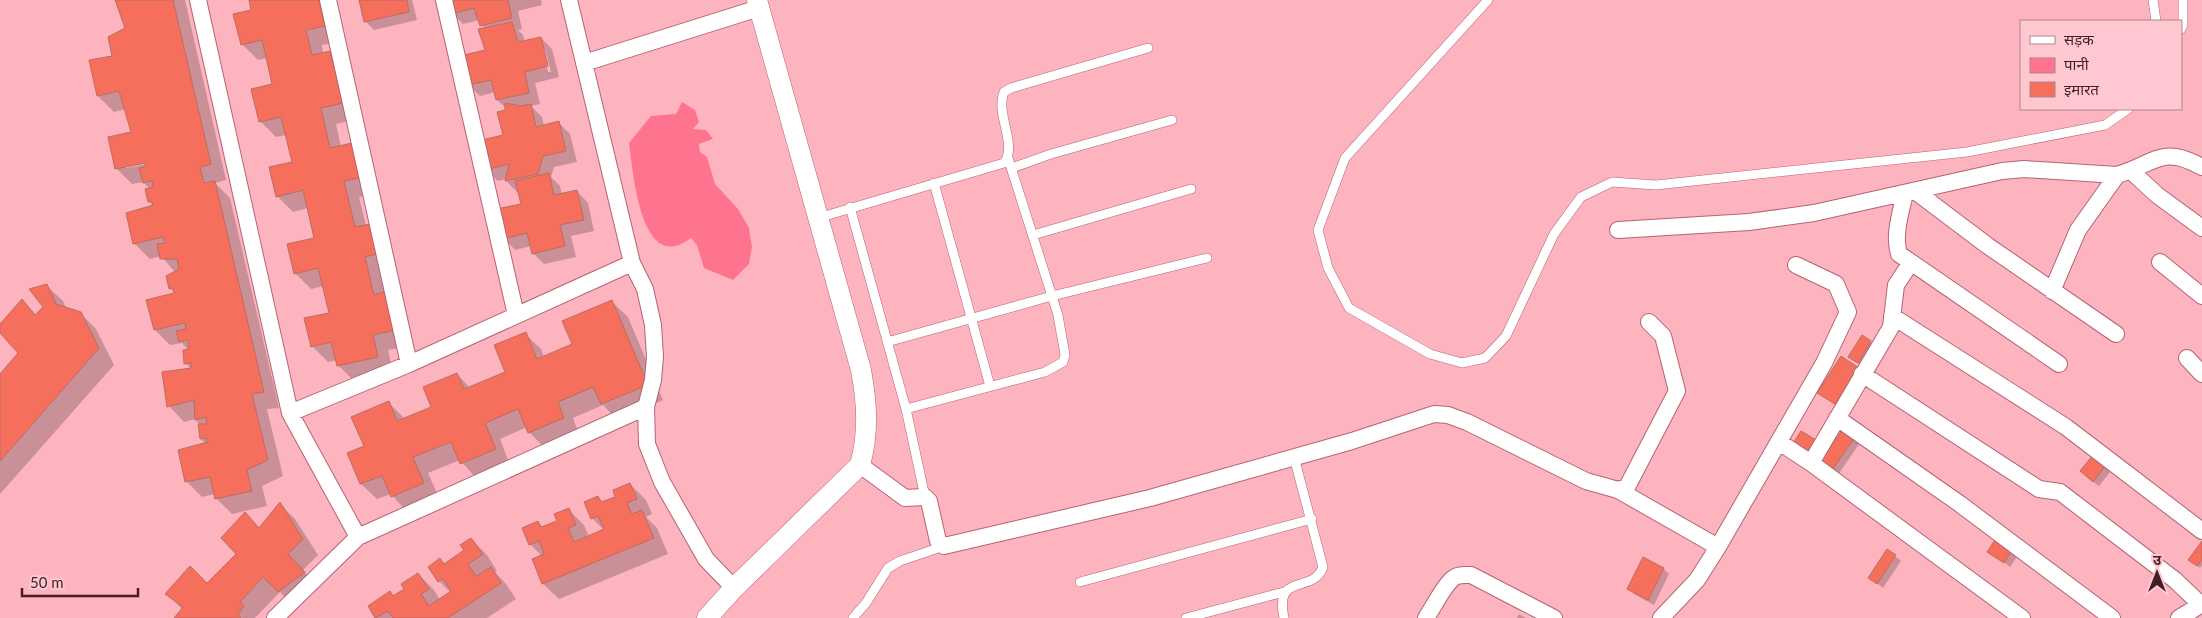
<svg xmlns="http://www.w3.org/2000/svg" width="2202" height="618" font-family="Lato,'Noto Sans Devanagari',sans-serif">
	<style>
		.water { fill: #fe748f }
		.shadow { fill: #0003; fill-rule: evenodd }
		.building { fill: #f56f5c; stroke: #bd6c5f }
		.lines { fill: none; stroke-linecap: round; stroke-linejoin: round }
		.service-casing { stroke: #b46371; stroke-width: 10 }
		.minor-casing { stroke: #b46371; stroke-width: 18 }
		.tertiary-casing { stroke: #b46371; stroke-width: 21 }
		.service { stroke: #fff; stroke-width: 9 }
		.minor { stroke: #fff; stroke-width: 16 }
		.tertiary { stroke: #fff; stroke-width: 20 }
	</style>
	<rect width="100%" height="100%" fill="#fdb4bf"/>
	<path class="water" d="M682,102l13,8 4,12 -6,7 13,1 7,9 -14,5 1,8 7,5 8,27 23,25 11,19 3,19 -3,17 -16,16 -29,-12 -7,-23 -6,-7c-50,39 -58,-66 -62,-95l22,-27 25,-2z"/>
	<path class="shadow" d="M116,0h69l41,180 -11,3 15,15 49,210 -12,1 16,67 -21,10 5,20 -35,8 -16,-16 -1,-4 -13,3 -16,-16 20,-37 -5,-5 -2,-15 -4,-5 -11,3 -15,-16 22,-37 -5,-6 3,-12 -7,-8 -12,2 -15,-15 21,-36 -6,-6 5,-16 -14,-16 -11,3 -16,-16 19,-37 -4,-4 1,-13 -7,-7 -11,2 -16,-16 16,-36 -6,-23 -12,3 -16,-16 -7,-35 22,-5 14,-27zM150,160l1,3 -25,5v-3z
		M250,0h72l18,41 -18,4 1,8 7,-1 16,16 12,51 -22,5 5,23 34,47 -16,3 7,29 27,44 -13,3 5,20 25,53 -22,4 5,22 -39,9 -16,-16 -1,-5 -9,2 -16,-16 18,-32 -6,-28 -13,3 -16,-16 21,-34 -8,-31 -15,4 -16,-16 16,-33 -6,-28 -11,2 -16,-16 13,-36 -6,-27 -9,2 -16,-16 10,-33z
		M360,0h52l5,20 -43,10 -8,-8z
		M449,0h92l1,5 -24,6 4,18 -4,1 5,5 2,7 16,-4 11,11 7,28 -24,6 5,21 -9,2 11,11 2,9 15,-3 11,11 7,28 -23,5 -3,10 9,9 2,9 15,-4 11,12 6,28 -23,5 5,21 -32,7 -11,-11 -2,-7 -16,4 -11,-12 18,-33 -3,-13h-2l-11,-11 1,-2 -9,2 -12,-11 18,-34 3,-27 -10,-9 -2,-8 -15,4 -12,-11 18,-34 -1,-22 -5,-9 -17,4 -11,-11zM543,49h2l6,23h-3z
		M47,286l16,15 3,7 14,5 16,16 18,36 -114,129v-118l20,-23 -20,-22v-6l22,-25 14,15 8,-8z
		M612,302l16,15 35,83 -46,20 -14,-15 -30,13 6,16 -34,14 -16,-16 -2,-5 -27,12 10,26 -33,14 -17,-19 -32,13 11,25 -32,14 -16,-18 -14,5 -16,-15 -12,-30 17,-7 22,-45 16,16 29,-11 24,-33 13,14 37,-15 18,-39 16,15 3,8 29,-12z
		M1862,337l14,10 -12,21 -15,-11z
		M1858,369l-17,40 -22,-16z
		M1845,428l16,13 -23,34 -11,-8z
		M2105,466l5,6 -11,14 -12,-9z
		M630,484l16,16 6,14 -6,3 11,11 11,26 -109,45 -16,-15 -1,-28 -12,-12 8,-22 5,6 15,-6 11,-12 15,15 5,12 15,-7 -12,-12 6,-21 6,6 13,-6z
		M280,504l15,15 23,36 -15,15 16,18 -24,19 -15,-15 -25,26h-80l8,-8 -16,-16 40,-10 30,-30 8,-40 15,15z
		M471,539l16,16 10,16 -2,1 11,12 10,15 -29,19h-110l-8,-11 21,-14 4,4 12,-8 12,-15 16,16 6,10 11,-7 -12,-12 1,-21 5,4 21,-13z
		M2202,544v21l-2,3 -8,-6z
		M2022,549l-12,18 -21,-16z
		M1895,556l6,5 -18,27 -13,-10z
		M1644,559l20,10 5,5 -15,31 -20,-11 -5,-5z
		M1519,614l7,4h-9z"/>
	<path class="building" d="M115,0h58l38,164 -11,3 4,16 11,-2 49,211 -12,2 16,66 -21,10 5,21 -37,8 -5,-22 -25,5 -7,-32 30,-8 -1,-4 -7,1 -2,-15h9l-1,-7 -11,3 -1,-20 -27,7 -5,-35 29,-4v-5l-7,1 -1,-14 6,-1 -1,-9 -9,2 -3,-11 10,-2 -1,-6 -31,7 -8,-30 28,-7 -1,-5 -4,1 -3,-13 13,-7 -2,-10h-17l-3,-15 8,-1 -2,-6 -30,7 -7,-31 27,-8 -1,-4 -4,1 -3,-13 8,-2 -1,-6 -9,2 -4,-15 7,-1 -1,-4 -30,6 -7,-32 23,-5 -12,-41 -22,5 -8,-36 23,-4 -4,-19 17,-9z
		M249,0h70l6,26 -19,4 6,25 18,-4 13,52 -22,5 9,40 22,-5 8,35 -16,3 11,46 15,-3 7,30 -12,3 9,38 12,-4 9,39 -22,5 5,22 -41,9 -6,-24 -20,5 -7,-29 25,-5 -11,-45 -24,6 -7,-30 27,-6 -11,-48 -27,7 -7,-30 23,-5 -11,-45 -22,5 -8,-33 21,-5 -10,-44 -21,5 -8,-31 18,-4z
		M359,0h48l2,12 -45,10z
		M447,0h61l4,18 -32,8 -6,-18 -23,6z
		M512,22l6,20 23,-5 7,29 -23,6 4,21 -33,7 -5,-20 -24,5 -7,-29 25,-6 -7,-21z
		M505,103l16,3 10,-2 5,23 23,-6 7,30 -23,5 -5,18 -33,7 4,-17 -24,6 -7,-29 25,-6 -6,-23 8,-2z
		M549,173l5,22 23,-5 7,30 -24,5 5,21 -33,8 -5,-21 -24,6 -7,-30 25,-5 -6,-23z
		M47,284l9,20 25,8 18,36 -99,113v-87l18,-21 -18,-20v-9l22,-25 13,16 8,-8 -14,-18z
		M612,300l36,85 -47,19 -8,-17 -35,15 6,16 -36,15 -10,-24 -33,14 11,26 -36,15 -9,-22 -38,15 11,26 -33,14 -9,-21 -22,8 -13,-31 17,-7 -13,-29 38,-16 8,20 34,-14 -8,-20 34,-14 7,16 41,-17 -11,-27 32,-13 11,27 35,-15 -10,-23z
		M1862,335l9,6 -13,22 -10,-6z
		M1841,356l18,12 -24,36 -18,-11z
		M1845,426l12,8 -25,36 -12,-8z
		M1801,431l15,9 -7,11 -15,-9z
		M2093,455l13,10 -13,17 -13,-11z
		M630,483l7,16 -10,4 5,11 10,-4 12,28 -112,46 -10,-25 12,-5 -5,-13 -10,4 -7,-17 16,-7 3,6 16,-6 -3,-7 15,-6 7,17 -8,3 6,14 30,-13 -6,-13 -7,3 -7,-17 14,-6 3,6 14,-5 -2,-7z
		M280,502l23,37 -15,15 17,18 -27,20 -15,-15 -23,25 4,4 -6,9 3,3h-67l9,-11 -18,-13 25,-28 17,17 29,-29 -15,-16 24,-26 14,16z
		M2000,532l17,11 -13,20 -17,-11z
		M471,538l12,16 -15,10 8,12 15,-9 10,16 -53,35h-55l-5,-7 -13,7 -7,-12 22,-15 3,5 11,-7 -3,-5 17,-11 11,16 -8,5 8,12 22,-15 -8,-12 -5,3 -10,-15 12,-9 4,6 20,-14 -4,-5z
		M2202,541v19l-5,6 -9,-6z
		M1887,549l9,6 -19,29 -9,-6z
		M1643,557l21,11 -16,32 -21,-11z"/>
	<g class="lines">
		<g class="service-casing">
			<path id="service" d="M1488,0l-143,158 -27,72 10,38 21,40 81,46 32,9 23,-5 21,-22 48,-102 27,-37 31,-15 44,3 311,-33 138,-27 23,-16
				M2153,0l3,21
				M2181,29l2,-4v-25
				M1012,168l39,-14 121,-34
				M934,183l56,203
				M850,207l56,202 19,88
				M818,218l186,-55c14,-18 -9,-49 0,-71l7,-4 137,-40
				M1033,235l158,-46
				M887,342l165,-46 155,-38
				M906,409l139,-37 18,-10 2,-7 -7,-40 -50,-157
				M1080,582l232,-63
				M853,618l13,-15 22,-35 12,-7 44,-15
				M1186,618l98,-26
				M1284,618c-10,-47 29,-23 39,-51l-29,-110"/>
		</g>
		<g class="minor-casing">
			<path id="minor" d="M198,0l92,413 68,124 -83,81
				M328,0l81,364
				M444,0l72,315
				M569,0l63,263 13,26 8,36 2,32 -2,23 -7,27 1,37 15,38 44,77 28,29
				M584,63l175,-55
				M2131,171l26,24 45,33
				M1915,191l73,55 128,88
				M1905,193c-4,19 -12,42 -6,61l160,110
				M1618,230l131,-8 65,-9 188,-42 22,-2 93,6c38,-11 44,-31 85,-8
				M2160,262l42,34
				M2052,291l26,-61 39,-55
				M1892,316l174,111 136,104
				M2187,358l15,16
				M1862,374l177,115 21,3 115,88 26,25
				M290,413l119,-49 223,-101
				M1837,418l123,86 152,114
				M1779,442l32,21 211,155
				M1811,463l80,-136 5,-42 10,-15 3,-9
				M860,465l45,33 20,-1 4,4 9,40 6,5 206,-48 202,-57 82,-27 14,1 19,7 119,59 32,9 9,-3 50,-96 -14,-55 -14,-14
				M1618,490l100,57
				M358,537l288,-130
				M1426,618c7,-10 19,-35 29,-41 5,-3 10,-2 16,-2l83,43
				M1661,618l36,-38 21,-33 106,-184 24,-51 -12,-28 -40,-19
				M2179,618l23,-14"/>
		</g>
		<g class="tertiary-casing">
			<path id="tertiary" d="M707,618l27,-30 126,-123c9,-33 7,-62 1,-95l-104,-370"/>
		</g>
		<use href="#service" class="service"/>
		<use href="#minor" class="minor"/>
		<use href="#tertiary" class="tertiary"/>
	</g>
	<rect x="2020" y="20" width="162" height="90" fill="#ffc7cf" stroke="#b3848b"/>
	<rect x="2030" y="36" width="25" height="8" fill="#ffffff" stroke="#b3848b"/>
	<text x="2064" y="45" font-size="15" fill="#411f25">सड़क</text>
	<rect x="2030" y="58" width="25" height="15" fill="#fe748f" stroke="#b3848b"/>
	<text x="2064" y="70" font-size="15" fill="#411f25">पानी</text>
	<rect x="2030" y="82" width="25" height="15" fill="#f56f5c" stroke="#b3848b"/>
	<text x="2064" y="95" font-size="15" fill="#411f25">इमारत</text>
	<g transform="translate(2157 573)" stroke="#ffc7cf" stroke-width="4" paint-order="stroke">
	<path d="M0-4L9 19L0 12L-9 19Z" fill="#411f25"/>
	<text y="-8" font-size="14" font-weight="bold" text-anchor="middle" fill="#411f25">उ</text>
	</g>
	<path d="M22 588v8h116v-8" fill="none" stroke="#411f25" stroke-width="2.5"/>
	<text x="30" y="588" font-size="15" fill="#411f25" stroke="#ffc7cf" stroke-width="4" paint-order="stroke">50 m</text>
</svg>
